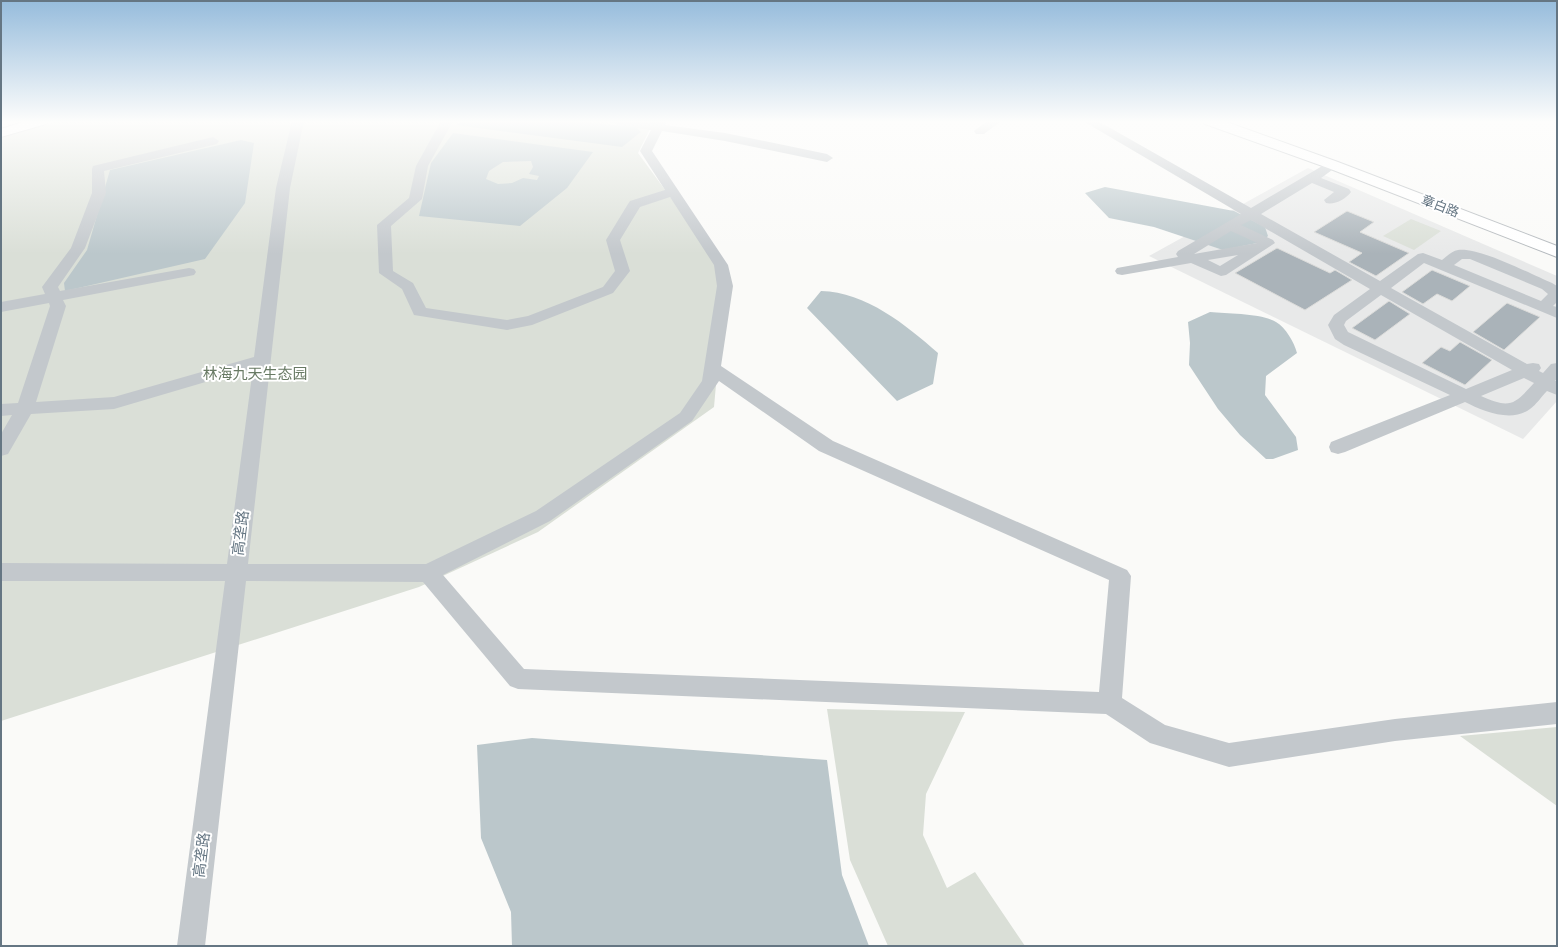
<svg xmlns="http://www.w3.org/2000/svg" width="1558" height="947" font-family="'Alegreya Sans','Noto Sans SC',sans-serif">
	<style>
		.built { fill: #e8e9e9 }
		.green { fill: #dadfd7 }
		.water { fill: #bbc7cb; fill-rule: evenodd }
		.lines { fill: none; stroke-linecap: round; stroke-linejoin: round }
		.stream { stroke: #bbc7cb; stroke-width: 3.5 }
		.building { fill: #aab3b9; stroke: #dcdcda }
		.highway-casing { stroke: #b4b9bd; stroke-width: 2 }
		.minor { fill: #c3c8cc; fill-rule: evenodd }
		.highway { fill: #fff; fill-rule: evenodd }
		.labels { text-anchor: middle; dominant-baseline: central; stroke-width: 4; stroke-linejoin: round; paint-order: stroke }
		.far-street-label { font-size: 13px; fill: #657683; stroke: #fff }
		.park-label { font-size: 15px; fill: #687a64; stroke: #fff }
		.street-label { font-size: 15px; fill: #657683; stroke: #fff }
	</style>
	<rect width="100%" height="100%" fill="#fafaf8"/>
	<path class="built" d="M1308,168l249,108v125l-34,38 -374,-183z"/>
	<path class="green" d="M58,121h596l-16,32 88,120 -12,134 -176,125 -119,55 -418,134v-583z
		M1411,219l30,12 -27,19 -31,-14z
		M827,709l138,3 -39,82 -3,41 24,53 28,-16 50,74h-137l-38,-86z
		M1557,727v79l-97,-70z"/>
	<path class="water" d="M461,121h111l64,6 5,5 -19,15 -166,-22z
		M453,133l140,19 -26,36 -47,38 -101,-10 12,-53zM531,161l2,6 -4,7 10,2 -2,4 -14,-2 -11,5 -14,1 -12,-5 3,-8 14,-9z
		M241,140l13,3 -9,60 -40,56 -140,32 -1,-8 23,-33 23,-80z
		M1105,187l129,24 31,16 3,9 -6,6 -39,8 -69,-23 -45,-9 -24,-25z
		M821,291c45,1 85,34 117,62l-5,31 -36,17 -90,-93z
		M1210,312c18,2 51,1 66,10 10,6 18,20 21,31l-31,23 -1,19 31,42 2,13 -25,9h-7l-26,-24 -22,-26 -29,-44 1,-22 -2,-21z
		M532,738l295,22 15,115 27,71h-357l-1,-34 -30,-74 -4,-93z"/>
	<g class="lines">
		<path class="stream" d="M1555,121h2"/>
	</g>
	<path class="building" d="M1347,211l27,11 -14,10 49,21 -33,23 -27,-14 13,-9 -48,-21z
		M1277,248l53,25 5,-3 17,10 -47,30 -70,-37z
		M1432,270l38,16 -18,15 -15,-7 -14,10 -21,-12z
		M1389,301l21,13 -35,26 -23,-12z
		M1507,303l33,14 -36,33 -31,-18z
		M1460,342l32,18 -27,25 -43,-22 19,-16 9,4z"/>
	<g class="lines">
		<g class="highway-casing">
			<path id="highway" d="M26,121h22l-2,3 -45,13v-8z
				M1203,121h21l114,41 219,84v11l-229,-89 -123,-44z"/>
		</g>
		<path class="minor" d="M292,121h12l-14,67 -42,376h178l110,-53 144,-98 22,-32 15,-95 -3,-21 -44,-68 -30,10 -20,33 10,31 -17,22 -81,32 -25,5 -93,-15 -12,-26 -23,-16 -2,-48 32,-27 7,-32 25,-45h12l-25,45 -6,33 -31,27 2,45 20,12 13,25 81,12 21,-4 75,-29 12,-16 -9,-31 22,-36 2,-3 35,-11 -25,-39 11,-21 -34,-5 -6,-4 43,2 1,-2h12l-2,4 60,8 102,21 6,4 -6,4 -102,-21 -63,-10 -10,20 76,114 5,21 -12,80 112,75 294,129 4,6 -9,122 43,27 64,18 166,-24 162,-17v22l-162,17 -166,26 -79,-24 -44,-29 -588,-25 -8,-3 -87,-104 -177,-1 -41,365h-28l48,-365h-224v-18l226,1 26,-196 -139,41 -83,5 -23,40 -7,2v-22l11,-19 -11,1v-12l17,-1 32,-97 -1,-3 -48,9v-10l44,-8 -3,-7 29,-39 21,-55v-24l1,-3 120,-29 6,4 -2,3 -113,27 2,22 -21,55 -27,39 2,4 129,-23 5,1 2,3 -2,3 -5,1 -126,24 3,6 -30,96 78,-5 140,-40 22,-169zM719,381l100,70 290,129 -10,112 -575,-23 -81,-94 107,-54 142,-100z
			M987,121h14l-17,13h-8l-2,-3z
			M1083,121h15l153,87 78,-46h8l2,3 -18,13 28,11 2,3c-5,7 -16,13 -25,11l-2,-3 10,-8 -22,-9 -51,31 119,67 38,-27 5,-1 19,7c5,-4 10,-9 16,-10 22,-3 72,24 94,33l5,3v16l-4,4 4,1v11l-133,-55 -33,25 136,76 6,-1 6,1 2,4 -2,3 4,2 8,-9 6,-1v16l-2,2h2v14l-10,-4c-5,5 -11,14 -17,18 -19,14 -47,2 -65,-7l-120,50 -7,2 -7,-2 -2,-5 2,-5 119,-47 -106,-50 -9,-6 -7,-14 6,-10 36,-26 -119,-69 -10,5 32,15 2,3 -49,32 -5,1 -30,-13 -69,12 -5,-1 -2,-3 2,-3 61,-11 -2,-3 2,-3 63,-37zM1231,231l26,12 -63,11zM1238,255l-18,11 -12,-6zM1462,259h8l72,30 6,5 -7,7 -87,-36zM1381,295l131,75 -46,19 -118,-57 -4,-7 2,-4zM1524,378l10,5c-20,22 -24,26 -53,13z"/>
		<use href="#highway" class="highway"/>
	</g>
	<linearGradient id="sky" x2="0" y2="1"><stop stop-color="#96bcdc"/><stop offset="0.48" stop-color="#fdfdfc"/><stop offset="1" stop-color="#fdfdfc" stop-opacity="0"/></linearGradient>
	<rect width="1558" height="254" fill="url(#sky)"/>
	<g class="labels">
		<g class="far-street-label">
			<text transform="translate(1440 207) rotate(21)">章白路</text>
		</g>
		<g class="park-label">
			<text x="255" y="374">林海九天生态园</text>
		</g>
		<g class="street-label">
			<text transform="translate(241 533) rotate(-83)">高垄路</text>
			<text transform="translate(202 855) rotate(-83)">高垄路</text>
		</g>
	</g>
	<rect width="1558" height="947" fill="none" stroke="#657683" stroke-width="4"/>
</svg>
